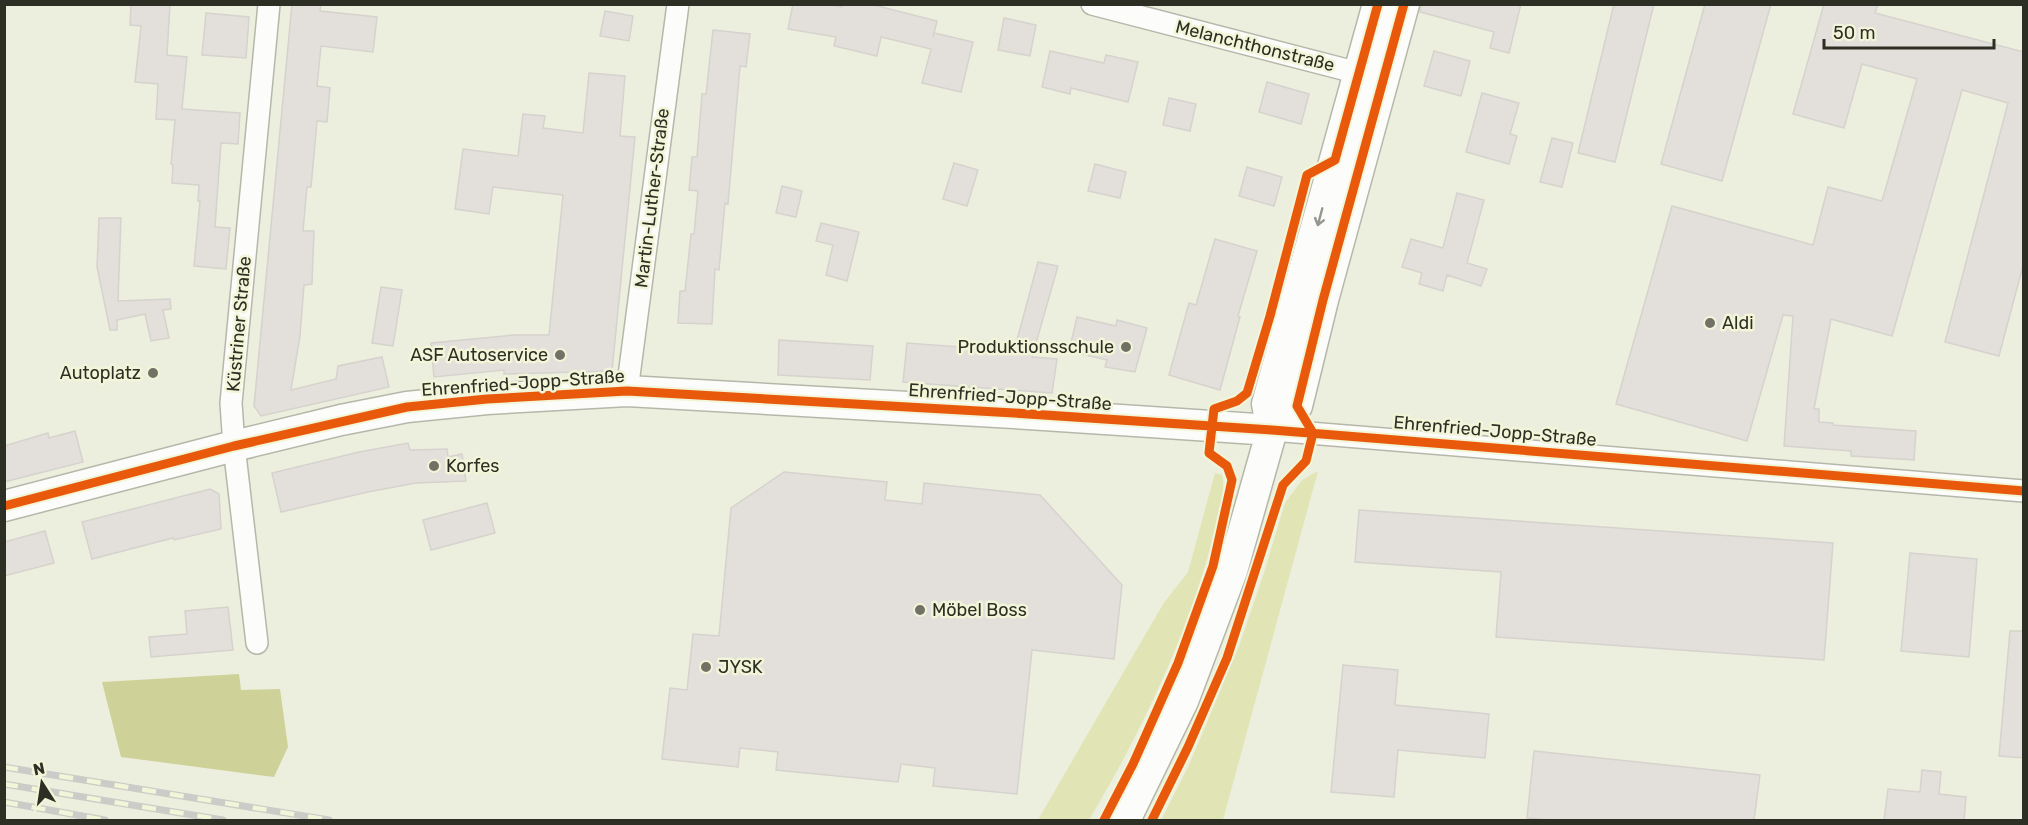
<svg xmlns="http://www.w3.org/2000/svg" width="2028" height="825" font-family="Rubik,sans-serif">
	<style>
		.green { fill: #e1e5b5 }
		.forest { fill: #cfd298 }
		.building { fill: #e3dfda; stroke: #d6d2cd; stroke-width: 1.5 }
		.lines { fill: none; stroke-linecap: round; stroke-linejoin: round }
		.street-casing { stroke: #b6b7aa; stroke-width: 24 }
		.secondary-casing { stroke: #b6b7aa; stroke-width: 33 }
		.street { stroke: #fcfdfa; stroke-width: 21 }
		.secondary { stroke: #fcfdfa; stroke-width: 30 }
		.rail-casing { stroke: #cbccc7; stroke-width: 7 }
		.rail { stroke: #f2f5d8; stroke-width: 4.5; stroke-dasharray: 14; stroke-linecap: butt }
		.cycleway-casing { stroke: #f2f5d8; stroke-width: 13 }
		.cycleway { stroke: #e8590c; stroke-width: 9 }
		.oneway { stroke: #95968f }
		.poi-dot { fill: #717265; stroke: #f2f5d8; stroke-width: 2 }
		.labels { text-anchor: middle; dominant-baseline: central; stroke-width: 5; stroke-linejoin: round; paint-order: stroke }
		.street-label { font-size: 18px; fill: #2e2f24; stroke: #f2f5d8 }
		.poi-label { font-size: 18px; fill: #2e2f24; stroke: #f2f5d8; text-anchor: start }
	</style>
	<rect width="100%" height="100%" fill="#edefde"/>
	<path class="green" d="M1318,471l-95,349h-62l28,-55 50,-119 24,-70 22,-73 17,-23z
		M1215,473l7,2c4,15 -2,30 -5,45 -22,101 -75,211 -128,300h-49l-1,-2 124,-214 25,-32z"/>
	<path class="forest" d="M239,674l2,16 39,-1 8,58 -14,30 -153,-20 -19,-75z"/>
	<path class="building" d="M131,4h39l-3,51 20,2 -5,52 58,4 -2,31 -17,-1 -6,84 15,1 -4,41 -32,-3 6,-65h-2l1,-16 -27,-2 1,-18 -2,-1 4,-44 -19,-1 2,-35 -23,-2 6,-56 -11,-1z
		M292,4h29l-1,7 57,6 -4,35 -52,-6 -4,40 13,2 -3,34 -10,-1 -6,66h-4l-4,44h11l-2,53 -8,1 -4,51 -9,54 45,-11 2,-13 44,-9 7,30 -128,29 -7,-10z
		M793,4h32l17,3 1,-3h27l67,17 -4,16 1,-4 39,9 -12,50 -39,-9 9,-34 -50,-12 -4,19 -43,-10 2,-9 -48,-8z
		M1421,4h100l-12,49 -19,-5 4,-16 -74,-20z
		M1614,4h40l-39,158 -37,-9z
		M1705,4h66l-49,177 -61,-17z
		M1824,4h54l-3,9 149,39v210l-25,94 -54,-14 63,-239 -46,-13 -70,246 -61,-17 -17,90h5v13l14,1v2l83,6 -2,29 -63,-4v-5l-67,-5 9,-130 -10,-1 -36,126 -131,-37 56,-198 141,39 15,-58 54,14 35,-122 -55,-15 -18,64 -51,-14z
		M605,11l28,5 -4,25 -29,-5z
		M206,13l43,4 -3,41 -44,-3z
		M1004,18l32,7 -6,31 -32,-6z
		M713,30l37,4 -4,33 -6,-1 -12,138 -3,-1 -6,67 -4,-1 -3,55 -34,-1 2,-32h5l6,-57h3l4,-43 -9,-1 3,-33h5l5,-63h4z
		M1050,51l54,12 2,-8 32,7 -10,40 -57,-14 -1,6 -28,-7z
		M1434,51l36,10 -9,35 -37,-10z
		M589,73l36,3 -5,60 15,1 -23,234 -108,3v-4l-70,7 -3,-34 83,-8h35l14,-140 -70,-8 -4,27 -34,-5 8,-60 55,7 5,-42 22,2 -2,12 40,5z
		M1267,82l42,12 -8,30 -42,-12z
		M1482,93l37,10 -9,31 7,2 -8,28 -43,-12z
		M1169,98l27,6 -6,27 -27,-6z
		M1552,138l21,5 -11,44 -22,-5z
		M954,163l24,7 -11,36 -24,-7z
		M1095,164l31,8 -6,26 -32,-7z
		M1247,167l35,10 -8,29 -35,-10z
		M782,186l20,5 -6,26 -20,-4z
		M1457,193l27,7 -17,63 20,6 -6,17 -34,-11 -4,16 -24,-7 3,-11 -20,-6 9,-28 32,9z
		M99,218h22l-3,83 52,-2 1,10 -8,1 6,28 -18,3 -6,-27 -28,6v10h-7l-13,-63z
		M821,223l38,9 -12,49 -21,-6 7,-30 -17,-4z
		M1215,239l42,12 -19,65 2,1 -20,73 -51,-15 20,-72 7,2z
		M1038,262l20,4 -26,91 25,2 -5,34 -149,-11 4,-39 107,8z
		M381,287l21,3 -9,56 -21,-3z
		M1077,317l39,9 1,-6 30,8 -12,44 -30,-5 2,-7 -38,-9z
		M779,340l94,6 -3,34 -92,-5z
		M75,431l8,31 -79,20v-36l44,-13 1,5z
		M408,443l2,7 37,-1 1,8 14,-3 4,27 -50,2 -48,9 -87,20 -9,-39 87,-21z
		M784,472l103,10 -2,18 37,4 2,-21 116,12 82,90 -8,74 -82,-9 -15,144 -84,-8 2,-18 -34,-4 -3,18 -122,-12 2,-18 -38,-4 -2,19 -76,-8 8,-71 17,2 6,-56 26,2 12,-128z
		M210,489l9,5 2,35 -47,11 -1,-2 -81,21 -10,-37z
		M487,503l8,30 -64,17 -8,-30z
		M1359,510l474,33 -9,117 -328,-23 5,-65 -146,-10z
		M45,531l9,32 -50,13v-34z
		M1910,553l67,6 -8,98 -68,-6z
		M228,607l5,43 -82,7 -2,-20 38,-3 -2,-23z
		M2010,631h14v127l-25,-2z
		M1343,665l55,5 -3,35 94,9 -4,44 -87,-8 -4,47 -63,-5z
		M1534,751l226,24 -6,45h-206l-21,-2z
		M1922,770l19,2 -2,22 27,3 -2,23h-80l4,-31 32,3z"/>
	<g class="lines">
		<g class="street-casing">
			<path id="street" d="M1092,4l278,72
				M627,391l51,-387
				M1272,430l752,61
				M257,643l-23,-197 -3,-43 38,-399"/>
		</g>
		<g class="secondary-casing">
			<path id="secondary" d="M1272,430l25,-24 26,-106 81,-296
				M4,506l230,-60 107,-26 66,-13 80,-8 140,-8 387,22 258,17
				M1125,820l58,-119 49,-130 40,-141 -5,-26 111,-400"/>
		</g>
		<use href="#street" class="street"/>
		<use href="#secondary" class="secondary"/>
		<g class="rail-casing">
			<path id="rail" d="M4,767l325,53
				M4,784l219,36
				M4,802l101,18"/>
		</g>
		<use href="#rail" class="rail"/>
		<g class="cycleway-casing">
			<path id="cycleway" d="M4,506l230,-60 173,-39 80,-8 140,-8 387,22 258,17 752,61
				M1104,820l29,-56 45,-101 35,-97 19,-86 -5,-14 -18,-13 5,-44 23,-8 10,-8 23,-77 37,-141 28,-15 43,-156
				M1152,820l36,-73 39,-89 56,-173 23,-24 7,-28 -16,-27 26,-106 81,-296"/>
		</g>
		<use href="#cycleway" class="cycleway"/>
	</g>
	<defs><path id="oneway-shaft" d="M-6 0H5M1.5-3L5.5 0L1.5 3" fill="none" stroke-width="1.6" stroke-linecap="round" stroke-linejoin="round" transform="scale(1.5)"/></defs>
	<use class="oneway" href="#oneway-shaft" transform="translate(1320 217) rotate(105)"/>
	<g class="poi-dot">
		<circle cx="1710" cy="323" r="6"/>
		<circle cx="1126" cy="347" r="6"/>
		<circle cx="560" cy="355" r="6"/>
		<circle cx="153" cy="373" r="6"/>
		<circle cx="434" cy="466" r="6"/>
		<circle cx="920" cy="610" r="6"/>
		<circle cx="706" cy="667" r="6"/>
	</g>
	<g class="labels">
		<g class="street-label">
			<text transform="translate(1255 46) rotate(14)">Melanchthonstraße</text>
			<text transform="translate(652 198) rotate(-83)">Martin-Luther-Straße</text>
			<text transform="translate(239 324) rotate(-85)">Küstriner Straße</text>
			<text transform="translate(523 383) rotate(-4)">Ehrenfried-Jopp-Straße</text>
			<text transform="translate(1010 397) rotate(4)">Ehrenfried-Jopp-Straße</text>
			<text transform="translate(1495 431) rotate(5)">Ehrenfried-Jopp-Straße</text>
		</g>
		<g class="poi-label">
			<text x="1722" y="323">Aldi</text>
			<text x="1114" y="347" text-anchor="end">Produktionsschule</text>
			<text x="548" y="355" text-anchor="end">ASF Autoservice</text>
			<text x="141" y="373" text-anchor="end">Autoplatz</text>
			<text x="446" y="466">Korfes</text>
			<text x="932" y="610">Möbel Boss</text>
			<text x="718" y="667">JYSK</text>
		</g>
	</g>
	<rect width="2028" height="825" fill="none" stroke="#2e2f24" stroke-width="12"/>
	<g transform="translate(42 783) rotate(348)" stroke="#f2f5d8" stroke-width="4.5" paint-order="stroke">
	<path d="M0-4.5L10 22L0 15L-10 22Z" fill="#2e2f24"/>
	<text y="-9" font-size="16" font-weight="bold" text-anchor="middle" fill="#2e2f24">N</text>
	</g>
	<path d="M1824 39v9h170v-9" fill="none" stroke="#2e2f24" stroke-width="3"/>
	<text x="1833" y="39" font-size="18" fill="#2e2f24" stroke="#f2f5d8" stroke-width="4.5" paint-order="stroke">50 m</text>
</svg>
